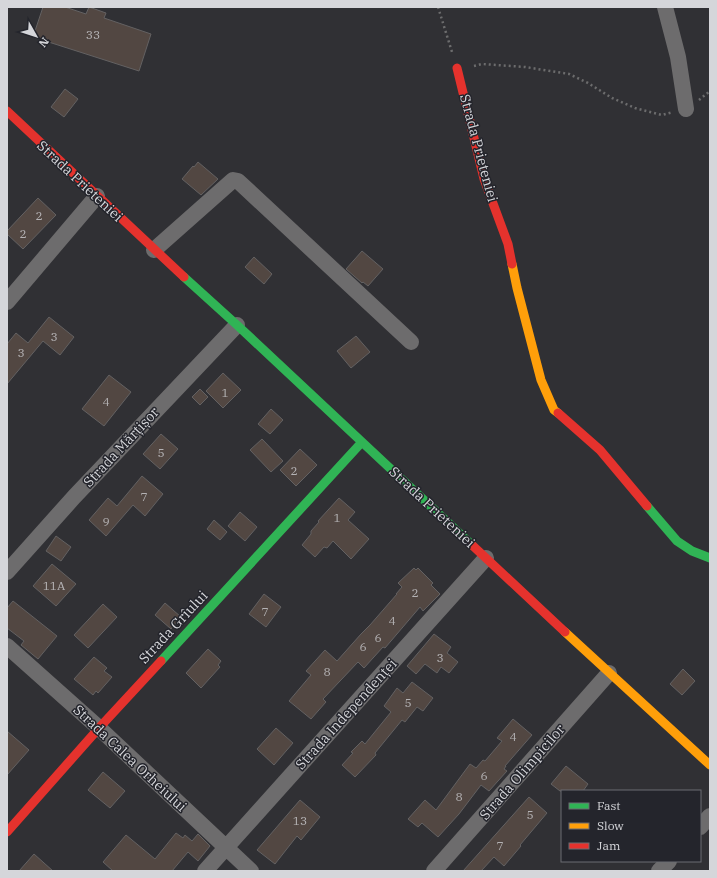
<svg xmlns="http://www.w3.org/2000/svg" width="717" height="878" font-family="'IBM Plex Serif',serif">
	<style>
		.building { fill: #524742; stroke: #636162 }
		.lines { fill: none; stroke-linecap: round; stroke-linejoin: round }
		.path { stroke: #6c6c6d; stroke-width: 2.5; stroke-dasharray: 2 3; stroke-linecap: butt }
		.street { stroke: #6d6c6d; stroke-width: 16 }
		.fast { stroke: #30b455; stroke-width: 9 }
		.slow { stroke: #ff9f0a; stroke-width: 9 }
		.jam { stroke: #e5322d; stroke-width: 9 }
		.labels { text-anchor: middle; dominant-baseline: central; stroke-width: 3; stroke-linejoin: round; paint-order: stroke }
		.number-label { font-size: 12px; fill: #b4b2b4 }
		.street-label { font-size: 14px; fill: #d5d6da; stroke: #24252c }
	</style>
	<rect width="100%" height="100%" fill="#303034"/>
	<path class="building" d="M43,7h22l21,7 3,-7 17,6 -2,5 47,16 -12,37 -106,-34z
		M65,89l13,10 -14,18 -13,-10z
		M198,162l20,17 -17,16 -19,-16 11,-13 1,1z
		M38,198l18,17 -33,34 -16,-15v-3z
		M362,251l21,18 -15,17 -5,-4 -1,1 -16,-14z
		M254,257l18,17 -8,10 -19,-17z
		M49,317l25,20 -14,18 -17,-14 -36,43v-40l9,-11 12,10z
		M356,336l14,16 -19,16 -14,-17z
		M223,373l18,17 -18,18 -17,-17z
		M109,375l22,17 -27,34 -22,-17z
		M200,389l8,8 -8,8 -8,-8z
		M271,409l12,11 -13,14 -12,-10z
		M161,434l17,15 -18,20 -17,-15z
		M262,439l21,22 -12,11 -21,-22z
		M300,449l17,16 -21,21 -16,-16z
		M142,476l21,18 -18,22 -12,-11 -27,31 -17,-16 19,-22 9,8z
		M339,498l16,14 -7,8 21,19 -18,20 -18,-18 -6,7 -3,-1 -9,10 -13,-12 9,-11v-3l8,-9 -1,-1z
		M240,512l17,15 -12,14 -17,-15z
		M214,520l13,12 -7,8 -13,-11z
		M56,536l15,11 -10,14 -15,-10z
		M52,564l24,20 -20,22 -23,-20z
		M414,568l2,2 2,-2 15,15 -2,2 9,9 -17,17 -3,-4 -35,41 -2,-1 -19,21 -6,-6 -35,37 3,3 -15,17 -22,-18 22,-26 -5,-4 19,-21 12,11 24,-27 9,-9 27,-31h-1l6,-7 -4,-4z
		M264,594l17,13 -15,20 -17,-13z
		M13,601l44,35 -19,23 -17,-14 3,-4 -17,-13v-20z
		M165,603l16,14 -10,12 -16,-14z
		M103,604l14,13 -29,31 -14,-13z
		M434,634l17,13 -4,6 11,9 -9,11 -8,-6 -4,6 -12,-9 -9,10 -9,-8z
		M208,649l13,12 -3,4 2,2 -19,21 -15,-15z
		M94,657l13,11 -3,3 8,6 -14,16 -2,-2 -3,4 -19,-16z
		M683,669l12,12 -13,14 -12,-11z
		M412,682l21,16 -10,13 -6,-4 -12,15 -3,-2 -27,33 1,2 -21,22 -13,-12 11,-12 -2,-1 11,-11 3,3 26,-32 -7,-6 13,-18 6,5z
		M513,719l19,16 -27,31h1l-2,3 3,2 -18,20 -8,-6 -22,29 -21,23 -16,-14 -4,4 -10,-8 17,-19 11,10 34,-46 6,4 7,-8 2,1 17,-20 -5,-3z
		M276,728l17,15 -19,22 -17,-16z
		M7,731l22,19 -22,25z
		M566,766l22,18 -5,7h-23l-9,-7z
		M103,772l22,19 -15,17 -22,-18z
		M529,797l18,16 -27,32 1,1 -17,20 -10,-9 -13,14h-18z
		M300,800l20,17 -19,23 -4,-4 -22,28 -18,-14z
		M176,833l7,5 2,-3 7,6 6,-7 12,12 -12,15 -10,-9 -16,19h-59l-10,-9 23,-27 29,24z
		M34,854l19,17h-34z"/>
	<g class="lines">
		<path class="path" d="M438,7l14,45
			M474,66l8,-2 43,3 44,7 19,9 24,15 23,10 27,7 11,-3
			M699,100l11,-9"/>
		<path class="street" d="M665,7l13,50 8,52
			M154,250l79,-70 5,1 173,161
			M7,302l90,-106
			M7,572l67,-75 163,-172
			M7,646l92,82 152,143
			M700,827l10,-11
			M205,871l281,-313
			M434,871l175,-198
			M659,871l10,-10"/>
		<path class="fast" d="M184,277l53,48 235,220
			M647,506l30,35 15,10 18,7
			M161,661l201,-219"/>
		<path class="slow" d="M512,264l5,24 24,92 13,30 4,3
			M565,632l145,133"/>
		<path class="jam" d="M457,68l27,111 24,65 4,20
			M7,111l177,166
			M558,413l42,37 47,56
			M472,545l93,87
			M7,832l92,-104 62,-67"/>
	</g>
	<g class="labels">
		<g class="number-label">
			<text x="93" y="34">33</text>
			<text x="39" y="215">2</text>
			<text x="23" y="233">2</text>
			<text x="54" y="336">3</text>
			<text x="21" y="352">3</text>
			<text x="225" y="392">1</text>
			<text x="106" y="401">4</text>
			<text x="161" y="452">5</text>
			<text x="294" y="470">2</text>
			<text x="144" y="496">7</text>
			<text x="337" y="517">1</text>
			<text x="106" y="521">9</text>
			<text x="54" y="585">11A</text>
			<text x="415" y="592">2</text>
			<text x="265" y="611">7</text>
			<text x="392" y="620">4</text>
			<text x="378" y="637">6</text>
			<text x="363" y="646">6</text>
			<text x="440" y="657">3</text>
			<text x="327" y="671">8</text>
			<text x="408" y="702">5</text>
			<text x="513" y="736">4</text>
			<text x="484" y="775">6</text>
			<text x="459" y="796">8</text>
			<text x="530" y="814">5</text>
			<text x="300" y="820">13</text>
			<text x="500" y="845">7</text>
		</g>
		<g class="street-label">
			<text transform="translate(479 148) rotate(75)">Strada Prieteniei</text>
			<text transform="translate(80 181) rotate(43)">Strada Prieteniei</text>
			<text transform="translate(121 447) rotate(-47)">Strada Mărțișor</text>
			<text transform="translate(432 507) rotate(43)">Strada Prieteniei</text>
			<text transform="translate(173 627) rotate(-47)">Strada Grîului</text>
			<text transform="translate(346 714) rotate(-48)">Strada Independenței</text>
			<text transform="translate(130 758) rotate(43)">Strada Calea Orheiului</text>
			<text transform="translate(522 772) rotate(-49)">Strada Olimpicilor</text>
		</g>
	</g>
	<rect width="717" height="878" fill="none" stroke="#d5d6da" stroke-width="16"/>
	<rect x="561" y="790" width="140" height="72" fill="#24252c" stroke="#6b6c72"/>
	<rect x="569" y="803" width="20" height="6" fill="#30b455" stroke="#6b6c72"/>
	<text x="597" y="810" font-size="12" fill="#d5d6da">Fast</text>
	<rect x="569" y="823" width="20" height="6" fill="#ff9f0a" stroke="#6b6c72"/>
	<text x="597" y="830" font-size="12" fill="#d5d6da">Slow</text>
	<rect x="569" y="843" width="20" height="6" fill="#e5322d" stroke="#6b6c72"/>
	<text x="597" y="850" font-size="12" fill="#d5d6da">Jam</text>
	<g transform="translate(36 36) rotate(129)" stroke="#24252c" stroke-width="3" paint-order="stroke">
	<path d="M0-3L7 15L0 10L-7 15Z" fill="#d5d6da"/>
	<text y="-6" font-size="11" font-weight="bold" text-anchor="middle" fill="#d5d6da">N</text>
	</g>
</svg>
